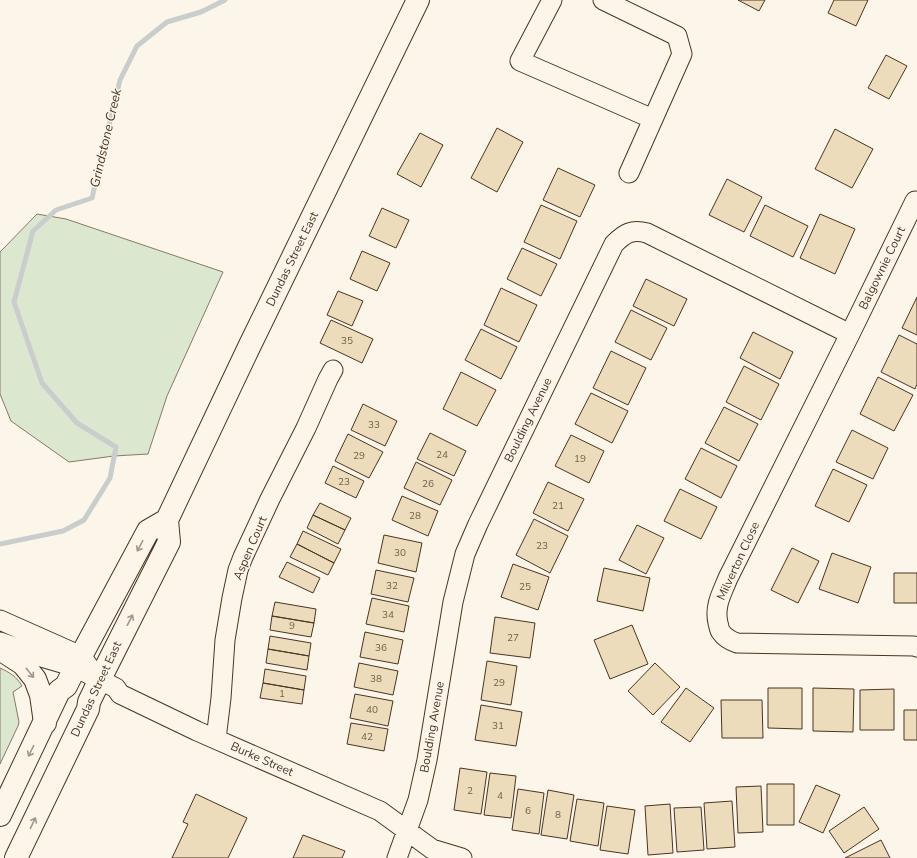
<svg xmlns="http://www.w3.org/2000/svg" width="917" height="858" font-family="'Nunito Sans',sans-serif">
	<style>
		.green { fill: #dce7d0; stroke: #887966 }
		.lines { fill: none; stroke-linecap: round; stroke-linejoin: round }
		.stream { stroke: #c9cecd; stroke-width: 5 }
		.building { fill: #ecdcbc; stroke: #4a3520 }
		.minor-casing { stroke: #4a3520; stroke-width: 21 }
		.major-casing { stroke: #4a3520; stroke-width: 24 }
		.minor { stroke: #fbf6e9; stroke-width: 19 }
		.major { stroke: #fbf6e9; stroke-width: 22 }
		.oneway { stroke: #a29684 }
		.labels { text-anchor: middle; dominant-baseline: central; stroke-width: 3; stroke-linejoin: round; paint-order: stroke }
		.number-label { font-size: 10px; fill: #725f47 }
		.street-label { font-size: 12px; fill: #4a3520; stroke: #fbf6e9 }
		.water-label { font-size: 13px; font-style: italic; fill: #4a3520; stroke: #fbf6e9 }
	</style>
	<rect width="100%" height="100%" fill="#fbf6e9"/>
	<path class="green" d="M37,214l29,5 157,53 -56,124 -19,58 -34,2 -45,6 -58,-41 -11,-27v-142z
		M0,668c9,4 17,9 22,18l-9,6 6,30 -1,4 -18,38z"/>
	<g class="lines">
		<path class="stream" d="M0,544l63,-13 21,-11 26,-42 6,-31 -39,-24 -35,-40 -28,-81 19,-71 23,-21 36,-12 28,-118 17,-34 30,-24 34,-10 24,-12"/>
	</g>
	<path class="building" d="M738,0h27l-6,11z
		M834,0h34l-12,26 -28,-13z
		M886,55l21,11 -18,33 -21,-11z
		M497,128l26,14 -26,50 -26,-14z
		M835,129l38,20 -21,39 -37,-19z
		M420,133l23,12 -22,42 -24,-13z
		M558,168l37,17 -15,32 -37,-17z
		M727,179l35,18 -18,35 -35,-17z
		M541,205l36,16 -17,38 -36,-17z
		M765,205l43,21 -15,31 -43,-21z
		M382,208l27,12 -13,28 -27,-12z
		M820,214l35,15 -20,45 -35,-16z
		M522,248l35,16 -16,32 -34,-17z
		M362,251l28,12 -13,28 -27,-12z
		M646,279l41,20 -13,27 -41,-20z
		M501,288l36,17 -18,37 -35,-17z
		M338,291l25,10 -11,25 -25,-11z
		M917,297v38l-15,-7z
		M631,310l36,18 -16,32 -36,-18z
		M331,320l42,19 -11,24 -42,-20z
		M481,329l36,18 -16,32 -36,-19z
		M753,332l40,20 -13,27 -40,-21z
		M899,335l18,9v40l-2,5 -34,-17z
		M611,351l35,17 -18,37 -35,-17z
		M744,366l35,18 -18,36 -35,-18z
		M461,372l35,18 -19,36 -34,-17z
		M878,377l35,18 -19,36 -34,-17z
		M591,393l37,18 -16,32 -37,-19z
		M363,404l34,17 -12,25 -34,-16z
		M724,407l34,17 -19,37 -34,-18z
		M852,430l36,18 -15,31 -37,-17z
		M430,433l36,18 -12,25 -37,-17z
		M348,434l35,18 -14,26 -34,-17z
		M571,435l33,16 -15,32 -34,-17z
		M701,448l36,18 -16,32 -36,-19z
		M416,462l36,18 -12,25 -36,-17z
		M333,466l31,15 -8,17 -31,-15z
		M833,469l34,16 -18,37 -34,-16z
		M548,482l36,17 -16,32 -35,-18z
		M680,489l37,18 -16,32 -37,-18z
		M402,496l36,15 -10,25 -36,-16z
		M320,503l31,15 -6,12 -32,-15z
		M313,515l32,15 -7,14 -31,-16z
		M534,519l34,17 -18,37 -34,-18z
		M637,525l27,13 -18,36 -27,-14z
		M303,531l38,18 -7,14 -37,-19z
		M384,535l38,8 -6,29 -38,-9z
		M297,544l37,19 -6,12 -38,-18z
		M792,548l27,13 -21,42 -27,-13z
		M832,553l39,14 -13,36 -39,-14z
		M287,562l33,16 -7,15 -34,-16z
		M513,564l36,13 -11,33 -37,-13z
		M604,568l46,10 -7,33 -46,-10z
		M376,570l38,8 -6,24 -37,-8z
		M894,573h23v30h-23z
		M372,598l37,8 -5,26 -38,-8z
		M275,602l41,7 -2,14 -42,-7z
		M272,616l42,7 -3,14 -41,-7z
		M495,617l40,6 -5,35 -40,-5z
		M632,625l16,39 -38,15 -16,-39z
		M365,632l38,8 -5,24 -38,-7z
		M270,636l41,7 -2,13 -41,-7z
		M268,649l41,7 -2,14 -41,-7z
		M487,661l30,5 -6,39 -30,-5z
		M359,663l39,8 -5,24 -39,-8z
		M655,663l25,24 -27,28 -25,-24z
		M265,669l41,7 -2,14 -41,-7z
		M263,683l41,7 -2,14 -42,-6z
		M686,688l28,20 -24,34 -29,-20z
		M768,688h34v41l-34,-1z
		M813,688l41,1 -1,43 -40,-1z
		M894,689v41h-34v-40z
		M355,694l38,7 -5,25 -38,-8z
		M721,700h41l1,38h-41z
		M481,705l41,7 -6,34 -41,-6z
		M904,710h13v30h-13z
		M351,723l37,6 -4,22 -37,-7z
		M460,768l27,4 -6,42 -27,-4z
		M490,773l26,3 -5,42 -27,-3z
		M767,784h27v41h-27z
		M816,785l24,10 -17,38 -24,-11z
		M761,786l2,46 -25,1 -2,-46z
		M518,789l26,4 -5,41 -27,-4z
		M548,790l26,5 -7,44 -26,-4z
		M196,794l51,24 -19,40h-56l16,-34 -5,-2z
		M577,799l27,4 -6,43 -28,-5z
		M732,801l3,46 -28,2 -3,-46z
		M670,804l3,49 -25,2 -3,-49z
		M607,806l28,4 -7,44 -28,-4z
		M701,807l3,43 -27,2 -3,-44z
		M864,807l15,22 -35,24 -15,-22z
		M303,835l42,16 -3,7h-49z
		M881,840l9,18h-45z"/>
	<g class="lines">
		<g class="minor-casing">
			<path id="minor" d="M552,0l-32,61 133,58
				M603,0l74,36 5,18 -53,119
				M915,201l-65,133 -122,244c-6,15 -14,28 -10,45 1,3 1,7 3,9 4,6 10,9 16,11l177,3 3,1
				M0,620l81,36 9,12
				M0,642l41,15 34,10 41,21 4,6 77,37 183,80 52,38 30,9
				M216,739l5,-41 4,-58 7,-42 6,-28 5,-13 27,-58 36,-71 22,-49 5,-9
				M397,858l21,-58 9,-40 26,-158 12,-48 13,-30 136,-280c11,-11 18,-15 33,-11l203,101"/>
		</g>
		<g class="major-casing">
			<path id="major" d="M0,649l23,15 12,15 6,16 4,28
				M0,815l59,-124 7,-5 15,-30 67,-125 19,-11
				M16,858l72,-149 1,-7 11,-23 69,-137 -2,-22 83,-175 168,-345"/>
		</g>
		<use href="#minor" class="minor"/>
		<use href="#major" class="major"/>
	</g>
	<defs><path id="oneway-shaft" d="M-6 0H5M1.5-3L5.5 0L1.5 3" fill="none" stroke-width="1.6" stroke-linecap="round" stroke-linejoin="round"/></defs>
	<g class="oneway">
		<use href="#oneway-shaft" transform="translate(140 546) rotate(118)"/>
		<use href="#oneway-shaft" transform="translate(130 620) rotate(-63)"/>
		<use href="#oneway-shaft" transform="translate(30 673) rotate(51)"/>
		<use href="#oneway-shaft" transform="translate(31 751) rotate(116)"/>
		<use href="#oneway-shaft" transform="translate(33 823) rotate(-64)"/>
	</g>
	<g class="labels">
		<g class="number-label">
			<text x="347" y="341">35</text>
			<text x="374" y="425">33</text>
			<text x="442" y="455">24</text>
			<text x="359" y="456">29</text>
			<text x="580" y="459">19</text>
			<text x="344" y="482">23</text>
			<text x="428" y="484">26</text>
			<text x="558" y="506">21</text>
			<text x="415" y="516">28</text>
			<text x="542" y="546">23</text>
			<text x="400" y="553">30</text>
			<text x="392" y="586">32</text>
			<text x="525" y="587">25</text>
			<text x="388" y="615">34</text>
			<text x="292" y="626">9</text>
			<text x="513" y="638">27</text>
			<text x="381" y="648">36</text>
			<text x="376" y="679">38</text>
			<text x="499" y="683">29</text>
			<text x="282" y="694">1</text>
			<text x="372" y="710">40</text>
			<text x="498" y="726">31</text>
			<text x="367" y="737">42</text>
			<text x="470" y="791">2</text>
			<text x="500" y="796">4</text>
			<text x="528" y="811">6</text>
			<text x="558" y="815">8</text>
		</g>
		<g class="street-label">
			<text transform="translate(292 259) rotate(-64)">Dundas Street East</text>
			<text transform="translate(882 268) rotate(-64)">Balgownie Court</text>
			<text transform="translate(528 420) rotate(-64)">Boulding Avenue</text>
			<text transform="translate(250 548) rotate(-67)">Aspen Court</text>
			<text transform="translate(738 561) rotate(-65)">Milverton Close</text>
			<text transform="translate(96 689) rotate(-65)">Dundas Street East</text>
			<text transform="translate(432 727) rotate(-80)">Boulding Avenue</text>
			<text transform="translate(262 759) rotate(24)">Burke Street</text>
		</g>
		<g class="water-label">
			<text transform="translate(106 138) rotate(-77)">Grindstone Creek</text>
		</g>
	</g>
</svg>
